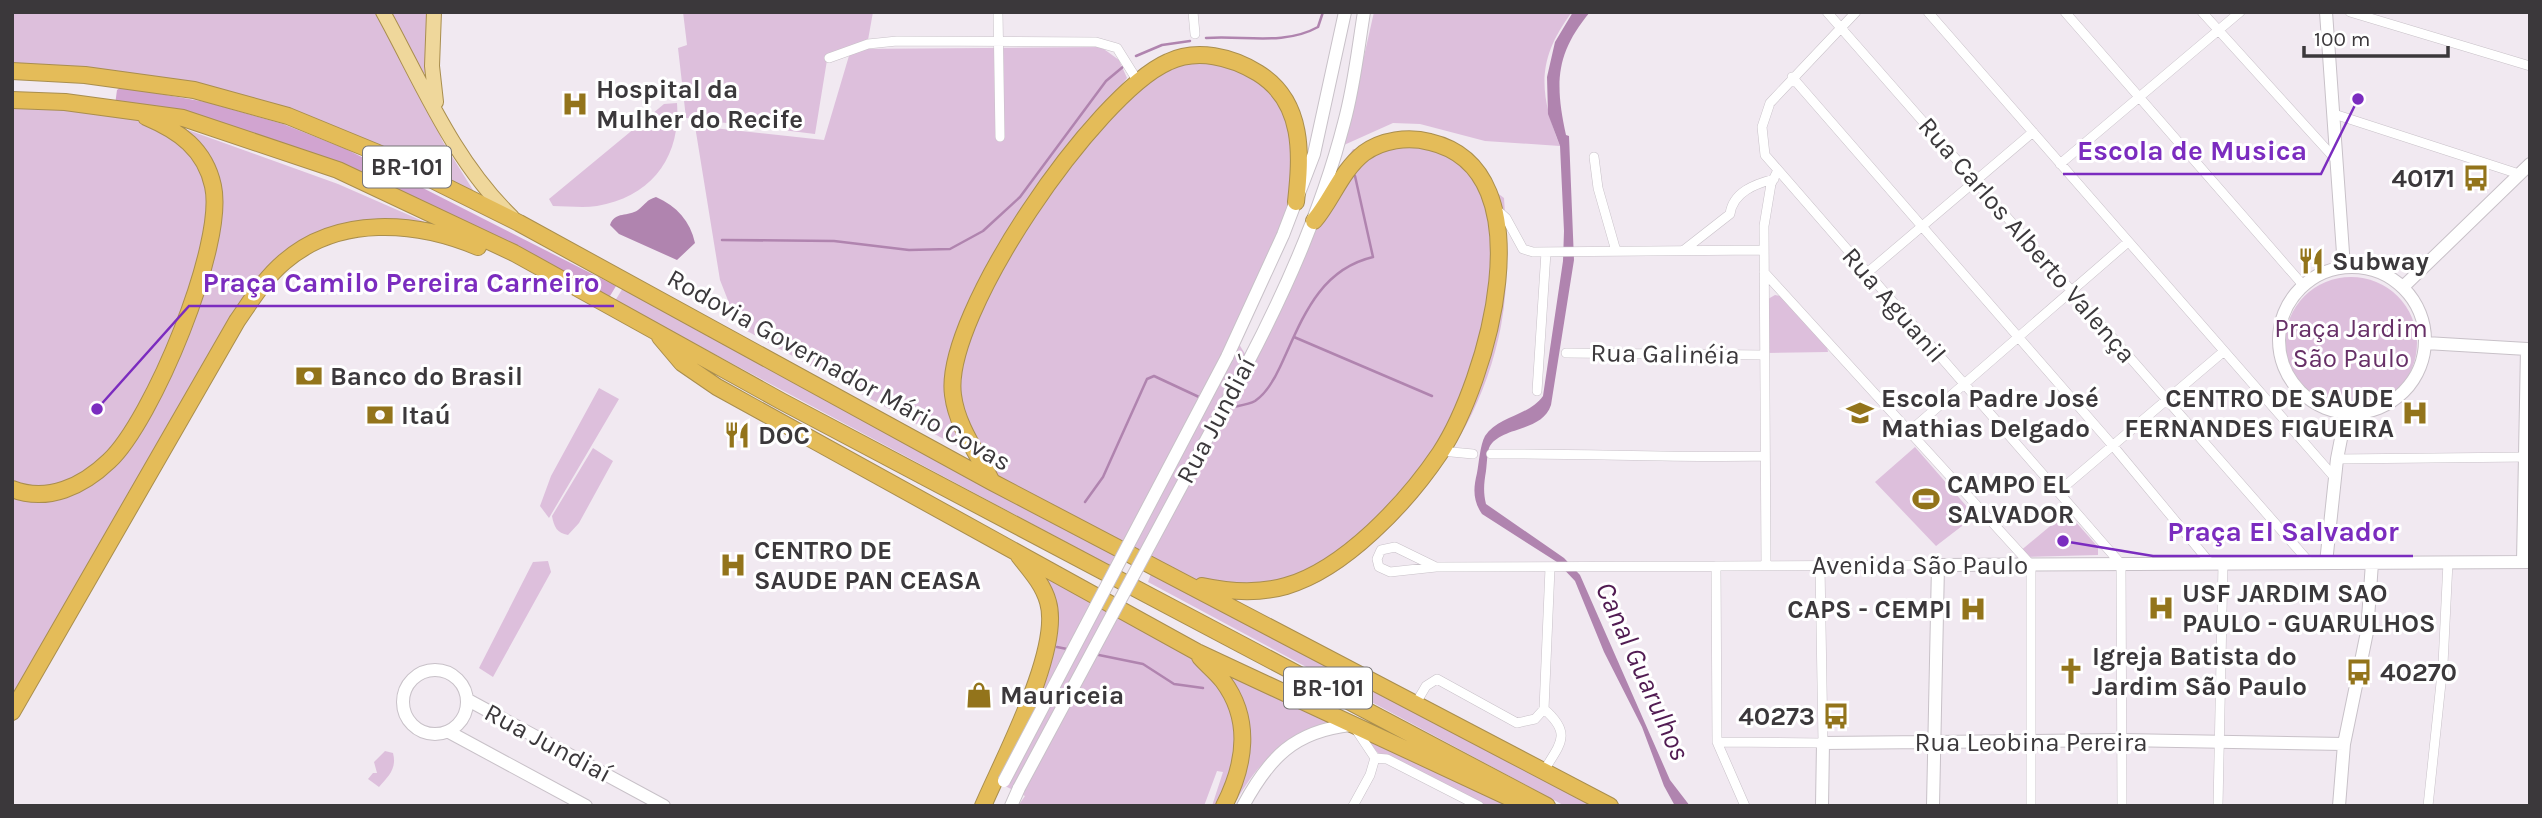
<svg xmlns="http://www.w3.org/2000/svg" width="2542" height="818" font-family="Karla,sans-serif">
	<style>
		.green { fill: #ddbfdc }
		.forest { fill: #d1a4d0 }
		.water { fill: #b084af }
		.lines { fill: none; stroke-linecap: round; stroke-linejoin: round }
		.stream { stroke: #b084af; stroke-width: 2.5 }
		.street-casing { stroke: #c8c1c8; stroke-width: 10 }
		.secondary-casing { stroke: #c8c1c8; stroke-width: 14 }
		.primary-casing { stroke: #a98e4e; stroke-width: 16 }
		.highway-casing { stroke: #a98e4e; stroke-width: 18 }
		.street { stroke: #fff; stroke-width: 9 }
		.secondary { stroke: #fff; stroke-width: 12 }
		.primary { stroke: #efd79b; stroke-width: 14 }
		.highway { stroke: #e4bc59; stroke-width: 16 }
		.secondary-bridge-casing { stroke: #c8c1c8; stroke-width: 14; stroke-linecap: butt }
		.secondary-bridge { stroke: #fff; stroke-width: 12 }
		.labels { text-anchor: middle; dominant-baseline: central; stroke-width: 6; stroke-linejoin: round; paint-order: stroke }
		.shield { fill: #fff; stroke: #767476; stroke-width: 2 }
		.shield-label { font-size: 24px; font-weight: bold; fill: #3b383b }
		.poi-label { font-size: 26px; font-weight: bold; fill: #3b383b; stroke: #fff; text-anchor: start }
		.street-label { font-size: 26px; fill: #3b383b; stroke: #fff }
		.park-label { font-size: 26px; fill: #673067; stroke: #fff }
		.water-label { font-size: 28px; font-style: italic; fill: #511b52; stroke: #fff }
		.leader { fill: none; stroke: #7b2cbf; stroke-width: 2.5 }
		.callout-dot { fill: #7b2cbf; stroke: #fff; stroke-width: 2.5 }
		.callout-label { font-size: 28px; text-anchor: middle; font-weight: bold; fill: #7b2cbf; stroke: #fff; stroke-width: 6; stroke-linejoin: round; paint-order: stroke }
	</style>
	<rect width="100%" height="100%" fill="#f1e9f1"/>
	<path class="green" d="M12,12h416l-1,60 -12,5 28,65 30,48 -19,5 -77,-41 -184,-64 -181,-13z
		M683,12h190l-5,28 -40,14 -13,80 -129,-16 -8,-70 9,-3z
		M1374,12h198c-36,48 -33,81 -12,134l-75,-5 -65,-17 -27,-1 -49,22z
		M1101,47l18,13 8,18c-50,64 -192,237 -182,318 2,19 17,42 26,58l-233,-128 -18,-46 -25,-154 129,14 27,-91z
		M1198,50l37,12 53,44 6,97 -57,138 10,16 78,-167 28,-41 22,1 31,-8 40,12 58,44c3,43 5,86 -3,128 -17,89 -68,167 -136,224 -16,13 -34,27 -53,35 -31,13 -62,17 -94,14l-226,-117 -31,-58 -4,-72 68,-133 128,-150z
		M12,100l151,21 175,63 96,42 -30,-4 -118,33 -274,450z
		M677,103c4,55 -26,94 -80,103 -14,2 -30,0 -44,0l-4,-7 115,-95z
		M2285 343a66 66 0 1 1 132 0a66 66 0 1 1-132 0Z
		M624,286l495,266 -8,14 -496,-265z
		M1775,295l5,1 47,51 1,5 -61,1 1,-54z
		M599,388l20,11 -70,119 -9,-12 11,-30z
		M1915,447l60,69 -39,30 -61,-64z
		M593,448l20,13 -34,62 -11,12c-11,-2 -14,-8 -16,-19z
		M2067,512l31,35v8l-73,2 -6,-5z
		M1030,558l317,166c-64,22 -78,20 -114,82h-21l11,-34 -6,-1 -13,35h-186l7,-10 -32,-16 59,-141z
		M548,561l3,11 -58,105 -14,-9 54,-106z
		M1152,571l448,235h-35l-417,-224z
		M1366,740l151,66h-34l-104,-52z
		M385,751l8,2c4,15 -4,23 -14,34l-11,-8 5,-6h4l-3,-11z"/>
	<path class="forest" d="M121,87l85,15 77,22 63,25 270,137 -9,15 -238,-118 -254,-78 2,-15z"/>
	<path class="water" d="M1573,12h17c-35,42 -35,72 -24,123l3,1 5,124 -23,145c-9,28 -52,21 -62,43 -2,6 -2,16 -3,23 -2,12 -3,21 0,33l78,54 16,17 90,205 20,26h-15l-11,-20 -22,-59 -38,-75 -29,-71 -18,-19 -75,-48c-9,-13 -9,-25 -5,-41 2,-10 3,-28 8,-37 13,-20 44,-20 58,-40l20,-135 1,-30 -4,-85 -12,-32 -1,-37 8,-35z
		M656,197c21,9 34,24 39,46l-18,17 -58,-26 -9,-9c5,-14 18,-8 28,-15 8,-6 8,-10 18,-13z"/>
	<g class="lines">
		<path class="stream" d="M1206,38c37,-3 78,8 112,-11l5,-15
			M1136,56l26,-11 28,-4
			M722,240l112,1 75,9 41,-1 33,-18 37,-34 86,-116 18,-15
			M1294,337l138,59
			M1229,408c7,-2 19,-3 26,-7 12,-8 19,-21 25,-34 22,-47 38,-97 93,-110l-18,-81
			M1085,502l18,-25 44,-98 7,-3 45,21
			M1057,647l10,2
			M1094,654l49,10 31,20 29,4"/>
		<g class="street-casing">
			<path id="street" d="M998,12l2,125
				M1193,12l2,22
				M1827,12l483,551
				M1856,12l-86,91 -8,24 3,28 356,409 1,242
				M1928,12l407,466
				M2065,12l238,273
				M2202,12l135,149
				M2350,12l180,54
				M829,58l39,-14 29,-3 199,1 21,6 20,32
				M1792,77l322,370 97,117
				M2334,114l185,60
				M1594,157l4,31 18,63
				M2060,164l180,-152
				M1494,207l12,11 17,31 10,3 231,-2
				M1684,250l46,-36c3,-22 25,-30 44,-35
				M1764,272l267,293v241
				M1867,273l166,-141
				M1566,353l198,2
				M1537,391l9,-139
				M1910,431l218,-189
				M1441,451l32,3
				M1491,454c91,-1 182,4 273,2
				M2337,459l191,-2
				M2058,492l165,-140
				M1716,566l1,176 28,64
				M1766,566l-2,-340 7,-42 6,-12
				M1436,567l-41,-20 -14,3 -4,9 2,8 11,5 46,-5 502,-2
				M1416,703l10,-17 11,-7 80,44 18,-4 9,-10
				M1717,742l106,1 -3,-177
				M1375,758l12,1 92,47
				M1543,772c17,-28 30,-38 1,-63l6,-141
				M1353,806l17,-31 5,-17 -20,-30
				M2218,806l5,-242
				M2428,806l15,-142 5,-102"/>
		</g>
		<g class="secondary-casing">
			<path id="secondary" d="M2326,12l18,255
				M2279 340a73 73 0 1 1 146 0a73 73 0 1 1-146 0Z
				M2403,287l127,-123
				M2426,343l101,6 -4,213
				M1227,357l56,-122 31,-81 31,-142
				M1246,366c41,-78 76,-157 98,-243 10,-36 14,-74 20,-111
				M2326,563l11,-104 9,-46
				M403 702a32 32 0 1 1 64 0a32 32 0 1 1-64 0Z
				M468,700l196,106
				M449,732l137,74
				M1011,806l8,-18
				M1243,806c26,-48 51,-75 108,-81
				M1822,806l1,-63 299,-3 222,4
				M1933,806l5,-241 592,-3
				M2339,806l5,-62 23,-112 5,-69"/>
		</g>
		<g class="primary-casing">
			<path id="primary" d="M383,12c39,71 70,148 129,205
				M434,12l-2,54 4,36"/>
		</g>
		<g class="highway-casing">
			<path id="highway" d="M12,71l73,4 109,15 94,26 90,37 141,70 473,259 618,324
				M12,100l53,2 118,16 155,52 176,83 267,148 766,405
				M660,337l22,26 35,24 480,265 324,151
				M992,482c-14,-28 -35,-55 -39,-87 -11,-79 143,-301 215,-333 29,-14 64,-5 90,11 47,29 43,83 38,129
				M12,489c36,14 71,-3 97,-28 43,-40 117,-217 104,-275 -8,-37 -34,-55 -67,-69
				M1202,586c28,6 56,8 84,0 59,-17 121,-84 154,-133 46,-70 110,-283 -10,-311 -22,-6 -48,-2 -66,11 -23,18 -32,47 -50,68
				M1200,657c7,8 16,15 23,24 29,39 22,84 1,125
				M12,712l225,-391c14,-20 27,-42 47,-59 54,-47 132,-41 194,-15
				M983,806c20,-47 79,-157 65,-204 -5,-18 -18,-32 -29,-46"/>
		</g>
		<use href="#street" class="street"/>
		<use href="#secondary" class="secondary"/>
		<use href="#primary" class="primary"/>
		<use href="#highway" class="highway"/>
		<g class="secondary-bridge-casing">
			<path id="secondary-bridge" d="M1004,781l223,-424
				M1019,788l227,-422"/>
		</g>
		<use href="#secondary-bridge" class="secondary-bridge"/>
	</g>
	<defs>
		<g id="hospital-bare" transform="scale(2.1)"><path d="M-5-5h3v3.5h4V-5h3V5h-3V1.5h-4V5h-3Z" fill="#93741b" stroke="#fff" stroke-width="2.5" paint-order="stroke"/></g>
		<g id="bus-bare" transform="scale(2.1)"><path d="M-5-6H5V4H4V6H2V4H-2V6H-4V4H-5ZM-3.5-4V0h7V-4ZM-3.5 1.2v1.5H-2V1.2ZM2 1.2v1.5H3.5V1.2Z" fill="#93741b" stroke="#fff" stroke-width="2.5" paint-order="stroke"/></g>
		<g id="restaurant-bare" transform="scale(2.1)"><path d="M-5-6h1v4h1v-4h1v4h1v-4h1v5L-1.5 .5V6h-2V.5L-5-1ZM5-6V6H3V1.5H1.5Q1.5-4 5-6Z" fill="#93741b" stroke="#fff" stroke-width="2.5" paint-order="stroke"/></g>
		<g id="bank-bare" transform="scale(2.1)"><path d="M-6-4H6V4H-6ZM0-2.3a2.3 2.3 0 1 0 0 4.6a2.3 2.3 0 1 0 0-4.6Z" fill="#93741b" stroke="#fff" stroke-width="2.5" paint-order="stroke"/></g>
		<g id="school-bare" transform="scale(2.1)"><path d="M0-5L7-2L0 1L-7-2ZM-4 1L0 2.5L4 1V4Q0 6-4 4Z" fill="#93741b" stroke="#fff" stroke-width="2.5" paint-order="stroke"/></g>
		<g id="stadium-bare" transform="scale(2.1)"><path d="M0-5a6.5 5 0 1 0 0 10a6.5 5 0 1 0 0-10ZM-3.5-1.8h7v3.6h-7Z" fill="#93741b" stroke="#fff" stroke-width="2.5" paint-order="stroke"/></g>
		<g id="church-bare" transform="scale(2.1)"><path d="M-1.2-6h2.4v3.5h3.3v2.4h-3.3V6h-2.4V-.1h-3.3v-2.4h3.3Z" fill="#93741b" stroke="#fff" stroke-width="2.5" paint-order="stroke"/></g>
		<g id="shop-bare" transform="scale(2.1)"><path d="M-5-2.5h2.3a2.7 3.5 0 0 1 5.4 0H5L5.5 6h-11ZM-1.5-2.5h3a1.5 2.3 0 0 0-3 0Z" fill="#93741b" stroke="#fff" stroke-width="2.5" paint-order="stroke"/></g>
	</defs>
	<g fill-rule="evenodd">
		<use href="#hospital-bare" x="575" y="104"/>
		<use href="#bus-bare" x="2476" y="178"/>
		<use href="#restaurant-bare" x="2311" y="261"/>
		<use href="#bank-bare" x="309" y="376"/>
		<use href="#school-bare" x="1860" y="413"/>
		<use href="#hospital-bare" x="2415" y="413"/>
		<use href="#bank-bare" x="380" y="415"/>
		<use href="#restaurant-bare" x="737" y="435"/>
		<use href="#stadium-bare" x="1926" y="499"/>
		<use href="#hospital-bare" x="733" y="565"/>
		<use href="#hospital-bare" x="2161" y="608"/>
		<use href="#hospital-bare" x="1973" y="609"/>
		<use href="#church-bare" x="2071" y="671"/>
		<use href="#bus-bare" x="2359" y="672"/>
		<use href="#shop-bare" x="979" y="695"/>
		<use href="#bus-bare" x="1836" y="716"/>
	</g>
	<g class="labels">
		<g class="shield">
			<rect x="363" y="146.5" width="88" height="41" rx="5"/>
			<rect x="1284" y="667.5" width="88" height="41" rx="5"/>
		</g>
		<g class="shield-label">
			<text x="407" y="167">BR-101</text>
			<text x="1328" y="688">BR-101</text>
		</g>
		<g class="poi-label">
			<text x="596" y="89">Hospital da<tspan x="596" dy="30">Mulher do Recife</tspan></text>
			<text x="2455" y="178" text-anchor="end">40171</text>
			<text x="2332" y="261">Subway</text>
			<text x="330" y="376">Banco do Brasil</text>
			<text x="1881" y="398">Escola Padre José<tspan x="1881" dy="30">Mathias Delgado</tspan></text>
			<text x="2394" y="398" text-anchor="end">CENTRO DE SAUDE<tspan x="2394" dy="30">FERNANDES FIGUEIRA</tspan></text>
			<text x="401" y="415">Itaú</text>
			<text x="758" y="435">DOC</text>
			<text x="1947" y="484">CAMPO EL<tspan x="1947" dy="30">SALVADOR</tspan></text>
			<text x="754" y="550">CENTRO DE<tspan x="754" dy="30">SAUDE PAN CEASA</tspan></text>
			<text x="2182" y="593">USF JARDIM SAO<tspan x="2182" dy="30">PAULO - GUARULHOS</tspan></text>
			<text x="1952" y="609" text-anchor="end">CAPS - CEMPI</text>
			<text x="2092" y="656">Igreja Batista do<tspan x="2092" dy="30">Jardim São Paulo</tspan></text>
			<text x="2380" y="672">40270</text>
			<text x="1000" y="695">Mauriceia</text>
			<text x="1815" y="716" text-anchor="end">40273</text>
		</g>
		<g class="street-label">
			<text transform="translate(2027 240) rotate(49)">Rua Carlos Alberto Valença</text>
			<text transform="translate(1894 305) rotate(49)">Rua Aguanil</text>
			<text transform="translate(1665 354) rotate(1)">Rua Galinéia</text>
			<text transform="translate(839 370) rotate(29)">Rodovia Governador Mário Covas</text>
			<text transform="translate(1216 420) rotate(-62)">Rua Jundiaí</text>
			<text x="1920" y="565">Avenida São Paulo</text>
			<text x="2031" y="742">Rua Leobina Pereira</text>
			<text transform="translate(548 743) rotate(28)">Rua Jundiaí</text>
		</g>
		<g class="park-label">
			<text x="2351" y="328">Praça Jardim<tspan x="2351" dy="30">São Paulo</tspan></text>
		</g>
		<g class="water-label">
			<text transform="translate(1643 671) rotate(66)">Canal Guarulhos</text>
		</g>
	</g>
	<path class="leader" d="M2358 99L2321 174H2063M97 409L189 306H614M2063 541L2153 556H2413"/>
	<g class="callout-dot">
		<circle cx="2358" cy="99" r="7"/>
		<circle cx="97" cy="409" r="7"/>
		<circle cx="2063" cy="541" r="7"/>
	</g>
	<g class="callout-label">
		<text x="2192" y="160">Escola de Musica</text>
		<text x="401" y="292">Praça Camilo Pereira Carneiro</text>
		<text x="2283" y="541">Praça El Salvador</text>
	</g>
	<rect width="2542" height="818" fill="none" stroke="#3b383b" stroke-width="28"/>
	<path d="M2304 46v10h144v-10" fill="none" stroke="#3b383b" stroke-width="3.5"/>
	<text x="2314" y="46" font-size="21" fill="#3b383b" stroke="#ffffff" stroke-width="5" paint-order="stroke">100 m</text>
</svg>
